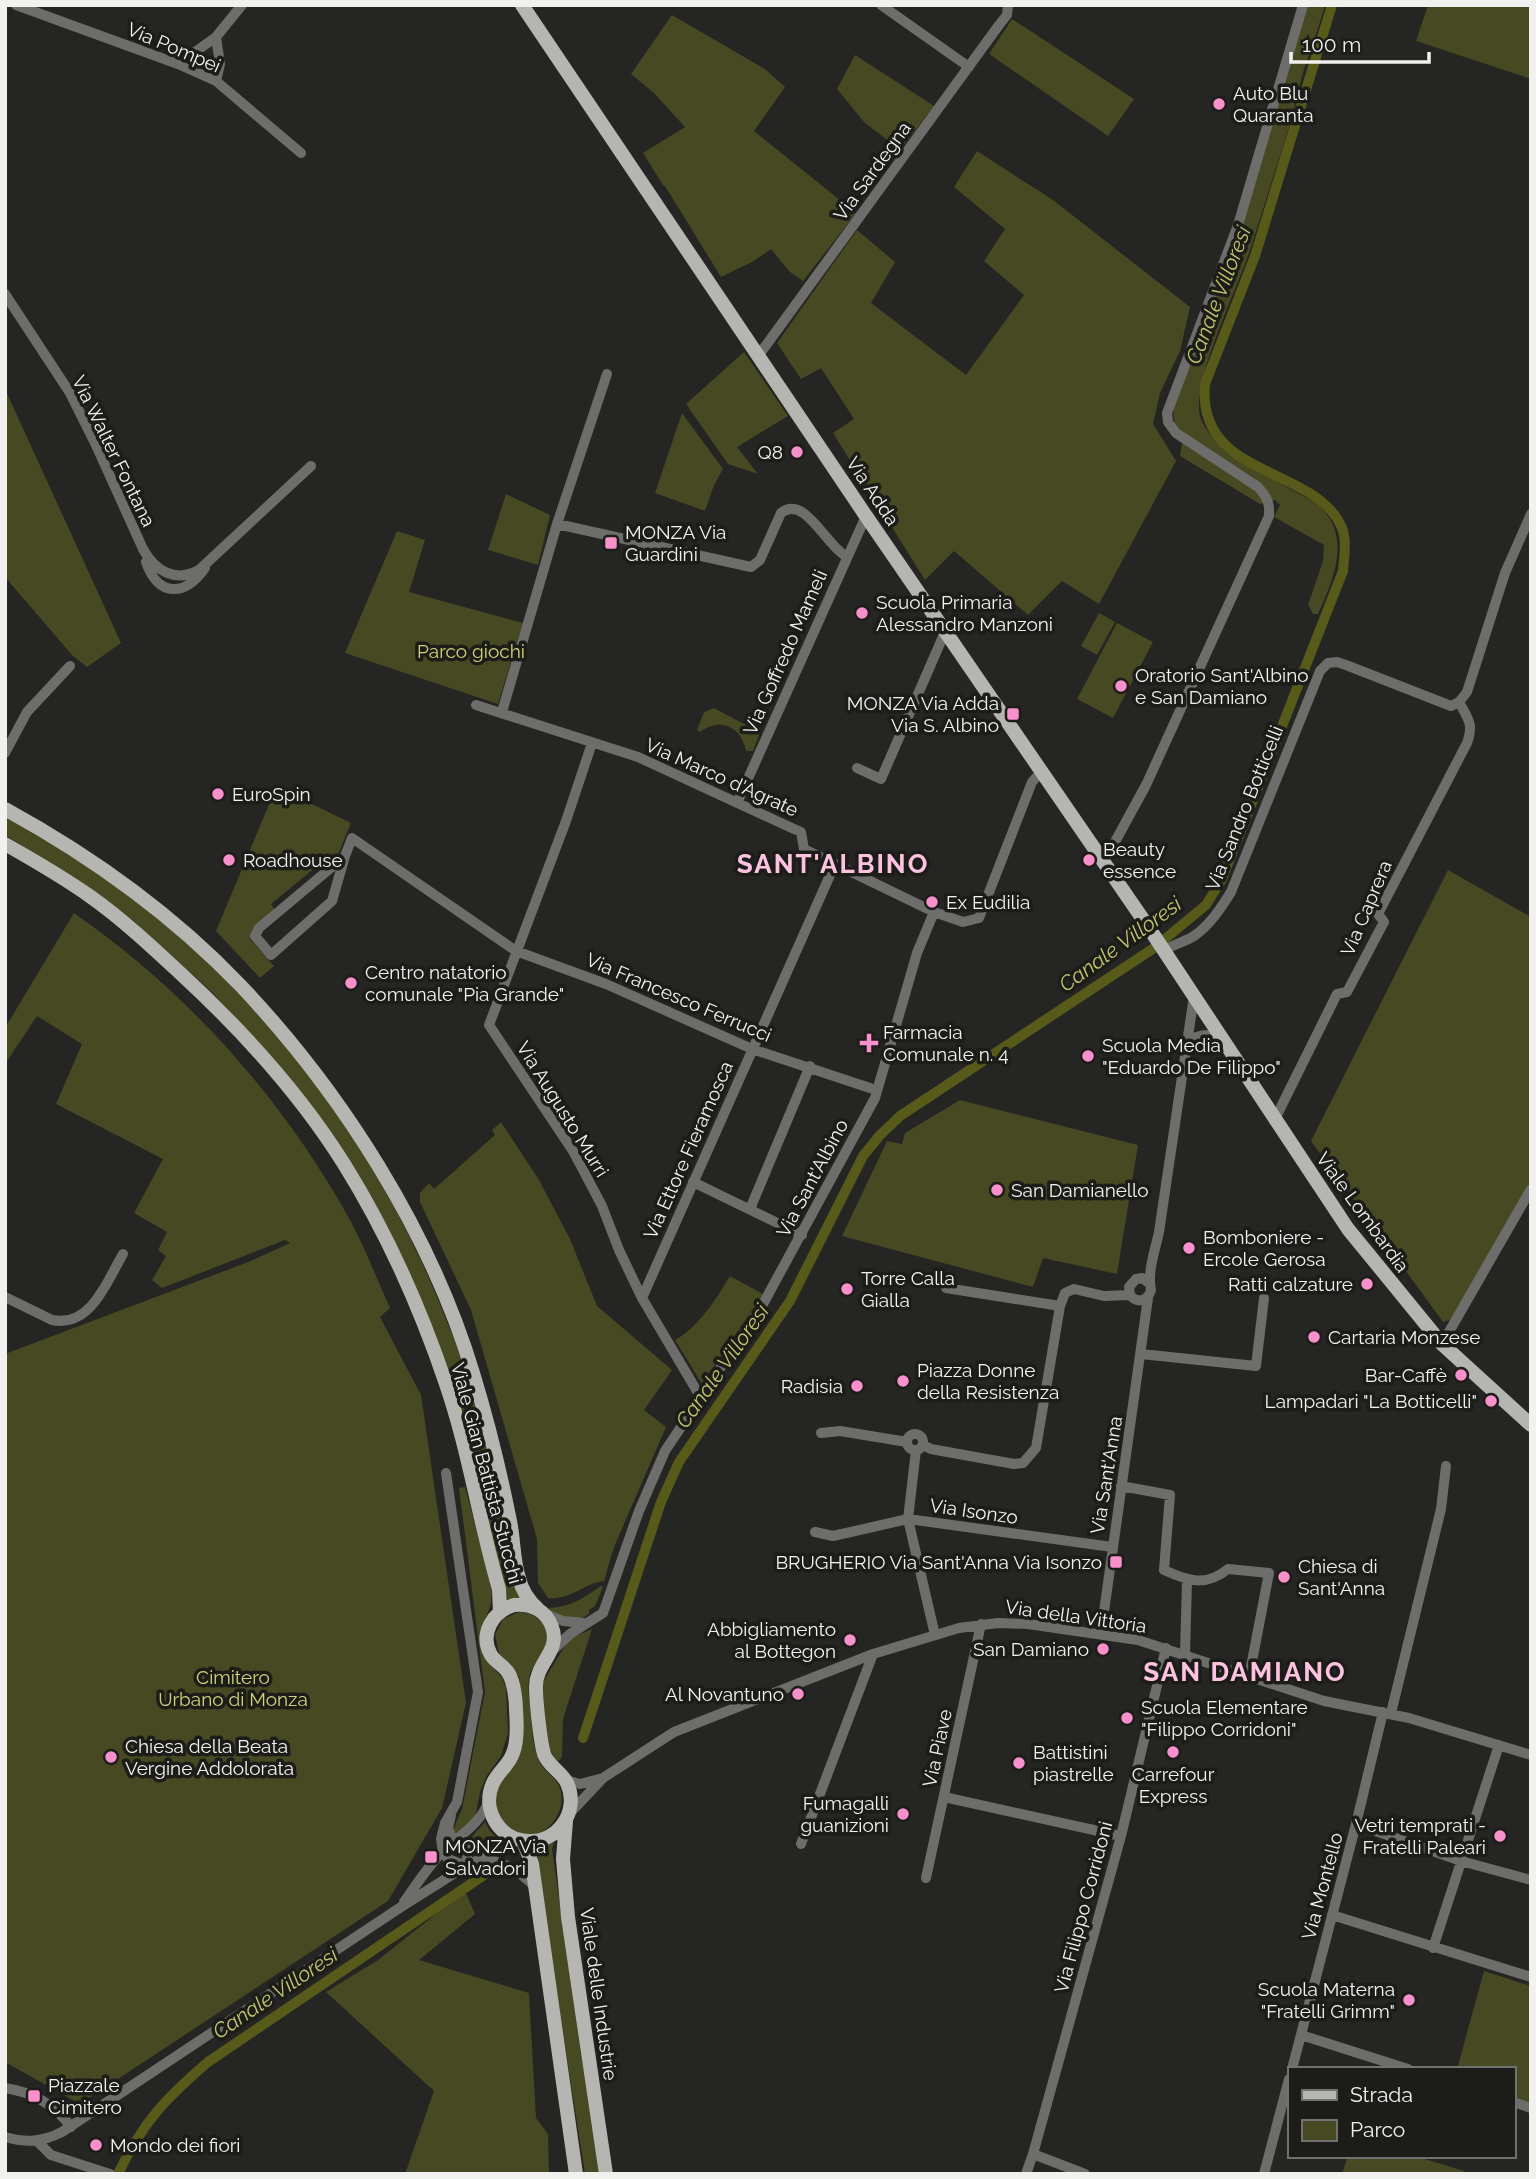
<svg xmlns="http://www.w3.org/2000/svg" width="1536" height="2179" font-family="Raleway,sans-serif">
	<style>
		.green { fill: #474922 }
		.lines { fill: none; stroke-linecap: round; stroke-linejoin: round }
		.canal { stroke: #585a1a; stroke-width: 10 }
		.minor { stroke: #6d6d6b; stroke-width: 10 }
		.major { stroke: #b5b5b2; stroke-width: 14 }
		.poi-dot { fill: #f890cb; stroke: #1c1c19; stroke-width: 2.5 }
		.labels { text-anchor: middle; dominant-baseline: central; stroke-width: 7; stroke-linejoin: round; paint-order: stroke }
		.street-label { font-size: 19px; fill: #f1f2f0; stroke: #1c1c19 }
		.poi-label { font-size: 19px; fill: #f1f2f0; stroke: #1c1c19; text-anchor: start }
		.park-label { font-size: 19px; fill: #cfd378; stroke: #1c1c19 }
		.water-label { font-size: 21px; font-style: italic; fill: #c2c66b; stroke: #1c1c19 }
		.district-label { font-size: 26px; font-weight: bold; letter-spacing: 2px; fill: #fec2e1; stroke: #1c1c19 }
	</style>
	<rect width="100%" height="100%" fill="#252523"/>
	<path class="green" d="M1306,5h19c-5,19 -12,37 -18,56 -7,18 -10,38 -15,56 -13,43 -27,85 -40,127 -12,40 -61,136 -52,172 8,34 88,70 117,88 36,31 17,74 1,110h-5l-5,-9 15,-44 1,-16 -50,-28 6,-12 -5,-5 -15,4 -80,-48 3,-19c-21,-24 -3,-51 7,-76z
		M1428,5h103v74l-115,-38z
		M672,15l93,54 20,18 -31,44 102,82 -53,68 -13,-9 -19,-23 -19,13 -31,15 -56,-91 -2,-1 -20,-32 42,-26 -31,-34 -23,-19z
		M1012,19l122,80 -26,37 -119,-82z
		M855,55l79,51 -34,44 -36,-28 -27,-33z
		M977,151l76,49 137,107 -10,44 -20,42 -7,31 23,37 -77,143 -37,-23 -34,34 -74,-64 -29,29 -92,-147 21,-14 -33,-51 -20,11 -24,-36 80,-113 38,32 -24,41 95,72 58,-80 -40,-34 21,-32 -51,-42z
		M744,352l44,64 -51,31 21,27 -30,-10 -42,-60z
		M5,389l116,254 -34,24 -15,-12 -67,-78z
		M682,413l41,56 -9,16 -9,26 -50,-18z
		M506,494l44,21 -12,50 -50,-15z
		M397,531l28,9 -16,52 114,31 -25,81 -153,-51z
		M1099,613l16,9 -18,33 -16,-9z
		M1117,623l36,19 -40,76 -36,-19z
		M714,708l41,22 4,5 -6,16h-7c-5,-25 -26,-34 -46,-19l-3,-2 7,-18z
		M285,791l66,32 -13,32 -11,11 -5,-4 -51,42 4,6 -21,18 -4,11 24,27 -14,12 -44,-47 57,-136z
		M5,814c47,28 94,57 136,91 137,108 244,255 306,417 8,19 17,39 23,59 21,71 35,144 49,216l-13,4 -93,-317 -146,-231 -55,-61 -80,-72 -57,-42 -70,-43z
		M1448,870l83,47v263l-78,139 -10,3 -132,-181z
		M74,913c115,80 208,185 276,307 15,28 27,59 40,88l-10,9 41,78 45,308 -24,105 -54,93 -308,203 -75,-42v-708l246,-93 39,-18 -5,-3 -123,48 -10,-8 14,-24 -8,-6 9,-18 -33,-19 29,-54 -107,-55 26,-60 -45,-28 -32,48v-36z
		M960,1100l178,45 -21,129 -74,-16 -10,29 -191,-51 45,-95 15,3 3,-11z
		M501,1122l38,58 31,59 27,67 75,64 -28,40 22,17 -52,120 -10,34c-23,3 -31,19 -56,17l-10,-15 -1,-44 -66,-229 -51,-108v-9l9,-10 5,6 61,-54 -3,-5z
		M730,1276l33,18 -61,90 -27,-44c24,-13 41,-41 55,-64z
		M465,1487l27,100 -1,17 -8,22 7,39 12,12 4,11 2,45 -7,23 -15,21 -6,15 -5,26 -20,17 -2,-5 9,-21 23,-117 -26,-204z
		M601,1586l2,1 -8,19 -6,4v4c-12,10 -28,2 -42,-1l2,-5c21,-1 35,-10 52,-22z
		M519,1612c22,1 36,20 24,41 -3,6 -9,11 -12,18 -3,8 -3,17 -2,26 3,20 2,45 10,64 4,10 15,14 20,25 10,23 -11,55 -39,48 -6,-2 -13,-7 -19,-10l-9,-28 31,-56 -4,-63 -20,-24 -4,-18 8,-16z
		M592,1629l-29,90 -1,37 -2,4 -4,1 -6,-12 -5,-26 -2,-41 26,-43z
		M485,1822l5,9 12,12 -30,13 2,-8 -5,-8z
		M554,1843l-2,6 29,205 21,120h-17l-49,-315 -6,-10z
		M465,1891l10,23 -56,46 110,33 7,125 12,16 1,40h-144l29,-83 -108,-99 52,-32z
		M1484,1971l47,15v117l-18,-6v-28h-56z
		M1348,2156h67l49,15 -1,3h-121z"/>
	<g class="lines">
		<path class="canal" d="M583,1738l78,-236 18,-40 111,-161 73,-145 17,-21 20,-19 254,-168 52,-43 16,-26 121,-308c1,-13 4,-30 -1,-43 -26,-63 -146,-49 -137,-144l50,-128 77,-251
			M118,2174c24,-51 48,-76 90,-112l276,-187"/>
		<path class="minor" d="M16,5l162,59 38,17 85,72
			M881,5l88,62
			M178,64l38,-27 26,-32
			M216,81l4,-17 -4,-27
			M5,294l65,99 25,50 48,106c12,22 32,34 56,21l112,-104
			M759,355l240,-330 8,-10 1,-10
			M557,524l194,43 9,-7 21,-47c24,-19 45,33 65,43
			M146,562c12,36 40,34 59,6
			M476,705l162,52 156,72 7,3 3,17 130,63 29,10 16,-4 53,-136 10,-11
			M502,712l55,-188 50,-150
			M592,743l-26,78 -77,204 84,126 29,55 17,44 23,48 59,100
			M5,753l22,-41 43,-46
			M857,768l24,11 64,-147
			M737,803l129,-287
			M345,856l-86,72 -4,8 16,19 61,-54 13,-45 7,-18 164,113 90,33 146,65 124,41
			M1104,862l42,-77 123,-269c1,-13 -2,-19 -11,-29l-82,-54 -8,-11 -1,-9 71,-188 65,-220
			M1164,951c9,-7 21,-9 30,-15 16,-11 27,-28 37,-44l89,-221 8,-8 9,-1 9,3 105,41 8,-4 8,-10 38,-119 26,-59
			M1185,1043c11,-8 23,-10 36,-6
			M1274,1121l63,-127 10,-2 37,-70 -6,-8 89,-171c7,-19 1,-24 -8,-41
			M693,1182l109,53
			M750,1209l60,-143
			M1149,1283l-7,-5 -6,1 -7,8 1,8c7,9 18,6 21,-5 -4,-18 4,-39 8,-58l35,-236
			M946,1288l114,18
			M5,1297l47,23c39,8 55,-39 71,-66
			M642,1298l193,-434
			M1442,1344l89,-155
			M1141,1354l115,12 8,-68
			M821,1433l19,-2 67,11
			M907 1442a8 8 0 1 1 16 0a8 8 0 1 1-16 0Z
			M923,1445l8,4 83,15 9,-1 13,-15 24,-142 5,-13 9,-4 30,7 26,-1
			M916,1450l-8,69 27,116
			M446,1473l32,219 -21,110 -12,21 -4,16 2,13 5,7 18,7c2,-21 5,-20 -15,-30l-3,-8 3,-13
			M1121,1486l49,9 -6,75c24,11 42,17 64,-1l41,4 -20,104
			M815,1532l18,4 75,-17 204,28
			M546,1614l17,7 21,2
			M1101,1633l47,-335
			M552,1651l18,-17 33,-21 36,-102 26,-60 98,-147 112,-206 42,-145 17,-41
			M1185,1654l2,-73
			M1391,1713l50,-204 5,-43
			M566,1780l14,4 23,-6
			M944,1797l177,39
			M570,1813l33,-35 71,-46 199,-78 86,-26 39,-5 30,1 110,16 186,61 85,17 122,37
			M1356,1824l105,37 70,19
			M801,1844l72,-190
			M480,1859c24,2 37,10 54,27
			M926,1878l55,-254
			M404,1902c12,-17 23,-34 37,-49 18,-18 38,-27 48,-52
			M1332,1915l199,62
			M1433,1948l66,-203
			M1301,2035l107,34
			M1292,2069l64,-245 27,-112
			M5,2088c27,4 50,17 66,39
			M1513,2102l18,6
			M5,2137c22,6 37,5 57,-5l339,-225 65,-41 52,-26
			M38,2142l13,13 59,19
			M1033,2154l52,20
			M1026,2174l7,-20 88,-318 45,-188
			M1264,2174l25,-95"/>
		<path class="major" d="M522,5l344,511 285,415 197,298 94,115 89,81
			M5,809c86,47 168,106 236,177 101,107 189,245 232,387 15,49 27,98 37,148 4,19 3,39 9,57 3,13 10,23 19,31
			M5,844c30,17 58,33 86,53 31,22 60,49 88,75 62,57 120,120 165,192 43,69 76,143 102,220 23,67 33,137 53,205l1,23
			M514,1605c16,-2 32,5 38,22 9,24 -16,36 -16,59 0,15 4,54 8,68 4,12 18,18 23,29 13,28 -9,60 -39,58 -29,-1 -47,-32 -35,-58 5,-11 16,-18 20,-30 5,-12 4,-30 3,-43 0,-10 -2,-27 -7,-36 -4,-8 -13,-11 -18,-19 -12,-21 2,-44 23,-50z
			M566,1821l-3,38 5,58 38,257
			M523,1841l9,23 44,310"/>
	</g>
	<g class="poi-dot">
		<circle cx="1219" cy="104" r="7"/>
		<circle cx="797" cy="452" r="7"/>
		<rect x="604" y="536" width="14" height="14" rx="3.5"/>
		<circle cx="862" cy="613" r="7"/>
		<circle cx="1121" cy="686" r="7"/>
		<rect x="1006" y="707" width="14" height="14" rx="3.5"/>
		<circle cx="218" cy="794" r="7"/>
		<circle cx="229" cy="860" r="7"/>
		<circle cx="1089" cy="860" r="7"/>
		<circle cx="932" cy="902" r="7"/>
		<circle cx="351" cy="983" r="7"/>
		<path d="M865.5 1032.5h7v7h7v7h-7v7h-7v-7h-7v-7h7z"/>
		<circle cx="1088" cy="1056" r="7"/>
		<circle cx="997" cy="1190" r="7"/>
		<circle cx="1189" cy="1248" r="7"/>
		<circle cx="1367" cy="1284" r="7"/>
		<circle cx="847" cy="1289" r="7"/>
		<circle cx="1314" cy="1337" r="7"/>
		<circle cx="1461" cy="1375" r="7"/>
		<circle cx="903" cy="1381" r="7"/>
		<circle cx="857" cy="1386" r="7"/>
		<circle cx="1491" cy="1401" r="7"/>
		<rect x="1109" y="1555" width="14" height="14" rx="3.5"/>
		<circle cx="1284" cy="1577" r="7"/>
		<circle cx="850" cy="1640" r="7"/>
		<circle cx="1103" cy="1649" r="7"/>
		<circle cx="798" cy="1694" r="7"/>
		<circle cx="1127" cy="1718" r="7"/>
		<circle cx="1173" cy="1752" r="7"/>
		<circle cx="111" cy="1757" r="7"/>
		<circle cx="1019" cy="1763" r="7"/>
		<circle cx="903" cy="1814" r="7"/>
		<circle cx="1500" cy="1836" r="7"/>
		<rect x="424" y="1850" width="14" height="14" rx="3.5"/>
		<circle cx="1409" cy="2000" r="7"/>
		<rect x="27" y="2089" width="14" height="14" rx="3.5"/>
		<circle cx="96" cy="2145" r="7"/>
	</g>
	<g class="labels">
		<g class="street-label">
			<text transform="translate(174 47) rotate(23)">Via Pompei</text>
			<text transform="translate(872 171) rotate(-54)">Via Sardegna</text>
			<text transform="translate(114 451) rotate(64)">Via Walter Fontana</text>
			<text transform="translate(873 491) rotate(56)">Via Adda</text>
			<text transform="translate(785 652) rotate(-66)">Via Goffredo Mameli</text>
			<text transform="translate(722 777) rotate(24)">Via Marco d'Agrate</text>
			<text transform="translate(1244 808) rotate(-68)">Via Sandro Botticelli</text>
			<text transform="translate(1366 908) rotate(-67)">Via Caprera</text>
			<text transform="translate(679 997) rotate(23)">Via Francesco Ferrucci</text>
			<text transform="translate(563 1109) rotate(58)">Via Augusto Murri</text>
			<text transform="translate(688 1150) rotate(-66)">Via Ettore Fieramosca</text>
			<text transform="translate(812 1178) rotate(-62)">Via Sant'Albino</text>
			<text transform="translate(1363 1212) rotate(54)">Viale Lombardia</text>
			<text transform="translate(487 1473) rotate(75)">Viale Gian Battista Stucchi</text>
			<text transform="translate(1106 1475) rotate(-81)">Via Sant'Anna</text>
			<text transform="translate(974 1511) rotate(8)">Via Isonzo</text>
			<text transform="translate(1076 1616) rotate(8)">Via della Vittoria</text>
			<text transform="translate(937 1748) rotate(-78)">Via Piave</text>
			<text transform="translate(1322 1886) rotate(-75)">Via Montello</text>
			<text transform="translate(1083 1907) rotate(-75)">Via Filippo Corridoni</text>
			<text transform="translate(599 1994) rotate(82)">Viale delle Industrie</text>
		</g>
		<g class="poi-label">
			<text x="1233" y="93">Auto Blu<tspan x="1233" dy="22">Quaranta</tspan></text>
			<text x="783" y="452" text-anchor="end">Q8</text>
			<text x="625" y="532">MONZA Via<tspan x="625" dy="22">Guardini</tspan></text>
			<text x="876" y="602">Scuola Primaria<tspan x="876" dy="22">Alessandro Manzoni</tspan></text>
			<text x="1135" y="675">Oratorio Sant'Albino<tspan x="1135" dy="22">e San Damiano</tspan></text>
			<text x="999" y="703" text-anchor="end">MONZA Via Adda<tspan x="999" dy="22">Via S. Albino</tspan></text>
			<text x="232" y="794">EuroSpin</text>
			<text x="1103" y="849">Beauty<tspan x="1103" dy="22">essence</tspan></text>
			<text x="243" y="860">Roadhouse</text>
			<text x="946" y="902">Ex Eudilia</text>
			<text x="365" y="972">Centro natatorio<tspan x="365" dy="22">comunale "Pia Grande"</tspan></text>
			<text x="883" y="1032">Farmacia<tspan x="883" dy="22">Comunale n. 4</tspan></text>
			<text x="1102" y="1045">Scuola Media<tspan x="1102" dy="22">"Eduardo De Filippo"</tspan></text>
			<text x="1011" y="1190">San Damianello</text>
			<text x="1203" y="1237">Bomboniere -<tspan x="1203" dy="22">Ercole Gerosa</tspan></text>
			<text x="861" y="1278">Torre Calla<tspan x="861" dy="22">Gialla</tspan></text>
			<text x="1353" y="1284" text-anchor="end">Ratti calzature</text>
			<text x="1328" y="1337">Cartaria Monzese</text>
			<text x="917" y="1370">Piazza Donne<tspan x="917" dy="22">della Resistenza</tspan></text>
			<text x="1447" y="1375" text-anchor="end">Bar-Caffè</text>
			<text x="843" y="1386" text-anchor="end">Radisia</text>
			<text x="1477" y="1401" text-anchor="end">Lampadari "La Botticelli"</text>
			<text x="1102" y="1562" text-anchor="end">BRUGHERIO Via Sant'Anna Via Isonzo</text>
			<text x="1298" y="1566">Chiesa di<tspan x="1298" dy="22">Sant'Anna</tspan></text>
			<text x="836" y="1629" text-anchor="end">Abbigliamento<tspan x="836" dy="22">al Bottegon</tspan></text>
			<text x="1089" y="1649" text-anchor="end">San Damiano</text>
			<text x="784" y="1694" text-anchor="end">Al Novantuno</text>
			<text x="1141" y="1707">Scuola Elementare<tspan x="1141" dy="22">"Filippo Corridoni"</tspan></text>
			<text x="125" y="1746">Chiesa della Beata<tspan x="125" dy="22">Vergine Addolorata</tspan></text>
			<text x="1033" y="1752">Battistini<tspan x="1033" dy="22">piastrelle</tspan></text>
			<text x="1173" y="1774" text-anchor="middle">Carrefour<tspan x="1173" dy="22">Express</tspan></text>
			<text x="889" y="1803" text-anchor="end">Fumagalli<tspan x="889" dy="22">guanizioni</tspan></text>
			<text x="1486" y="1825" text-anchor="end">Vetri temprati -<tspan x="1486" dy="22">Fratelli Paleari</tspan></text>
			<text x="445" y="1846">MONZA Via<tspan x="445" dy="22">Salvadori</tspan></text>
			<text x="1395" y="1989" text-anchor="end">Scuola Materna<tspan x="1395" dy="22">"Fratelli Grimm"</tspan></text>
			<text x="48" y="2085">Piazzale<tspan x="48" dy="22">Cimitero</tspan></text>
			<text x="110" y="2145">Mondo dei fiori</text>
		</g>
		<g class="park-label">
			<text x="471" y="651">Parco giochi</text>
			<text x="233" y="1677">Cimitero<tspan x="233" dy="22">Urbano di Monza</tspan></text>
		</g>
		<g class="water-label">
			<text transform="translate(1218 295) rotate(-69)">Canale Villoresi</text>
			<text transform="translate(1120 944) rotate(-36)">Canale Villoresi</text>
			<text transform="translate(722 1366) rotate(-55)">Canale Villoresi</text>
			<text transform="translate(275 1993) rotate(-34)">Canale Villoresi</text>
		</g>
		<g class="district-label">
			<text x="833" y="864">SANT'ALBINO</text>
			<text x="1245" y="1672">SAN DAMIANO</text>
		</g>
	</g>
	<rect width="1536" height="2179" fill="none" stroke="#f1f2f0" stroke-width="14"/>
	<rect x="1288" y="2067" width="228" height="91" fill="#1c1c19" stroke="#71726f" stroke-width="2"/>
	<rect x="1302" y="2090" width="35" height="10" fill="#b5b5b2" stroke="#71726f" stroke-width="2"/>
	<text x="1350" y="2102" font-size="21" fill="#f1f2f0">Strada</text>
	<rect x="1302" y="2120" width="35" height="21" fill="#474922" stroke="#71726f" stroke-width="2"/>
	<text x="1350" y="2137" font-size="21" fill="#f1f2f0">Parco</text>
	<path d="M1291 52v10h138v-10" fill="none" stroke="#f1f2f0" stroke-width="3.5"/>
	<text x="1302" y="52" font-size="21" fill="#f1f2f0" stroke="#1c1c19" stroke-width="5" paint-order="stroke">100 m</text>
</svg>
